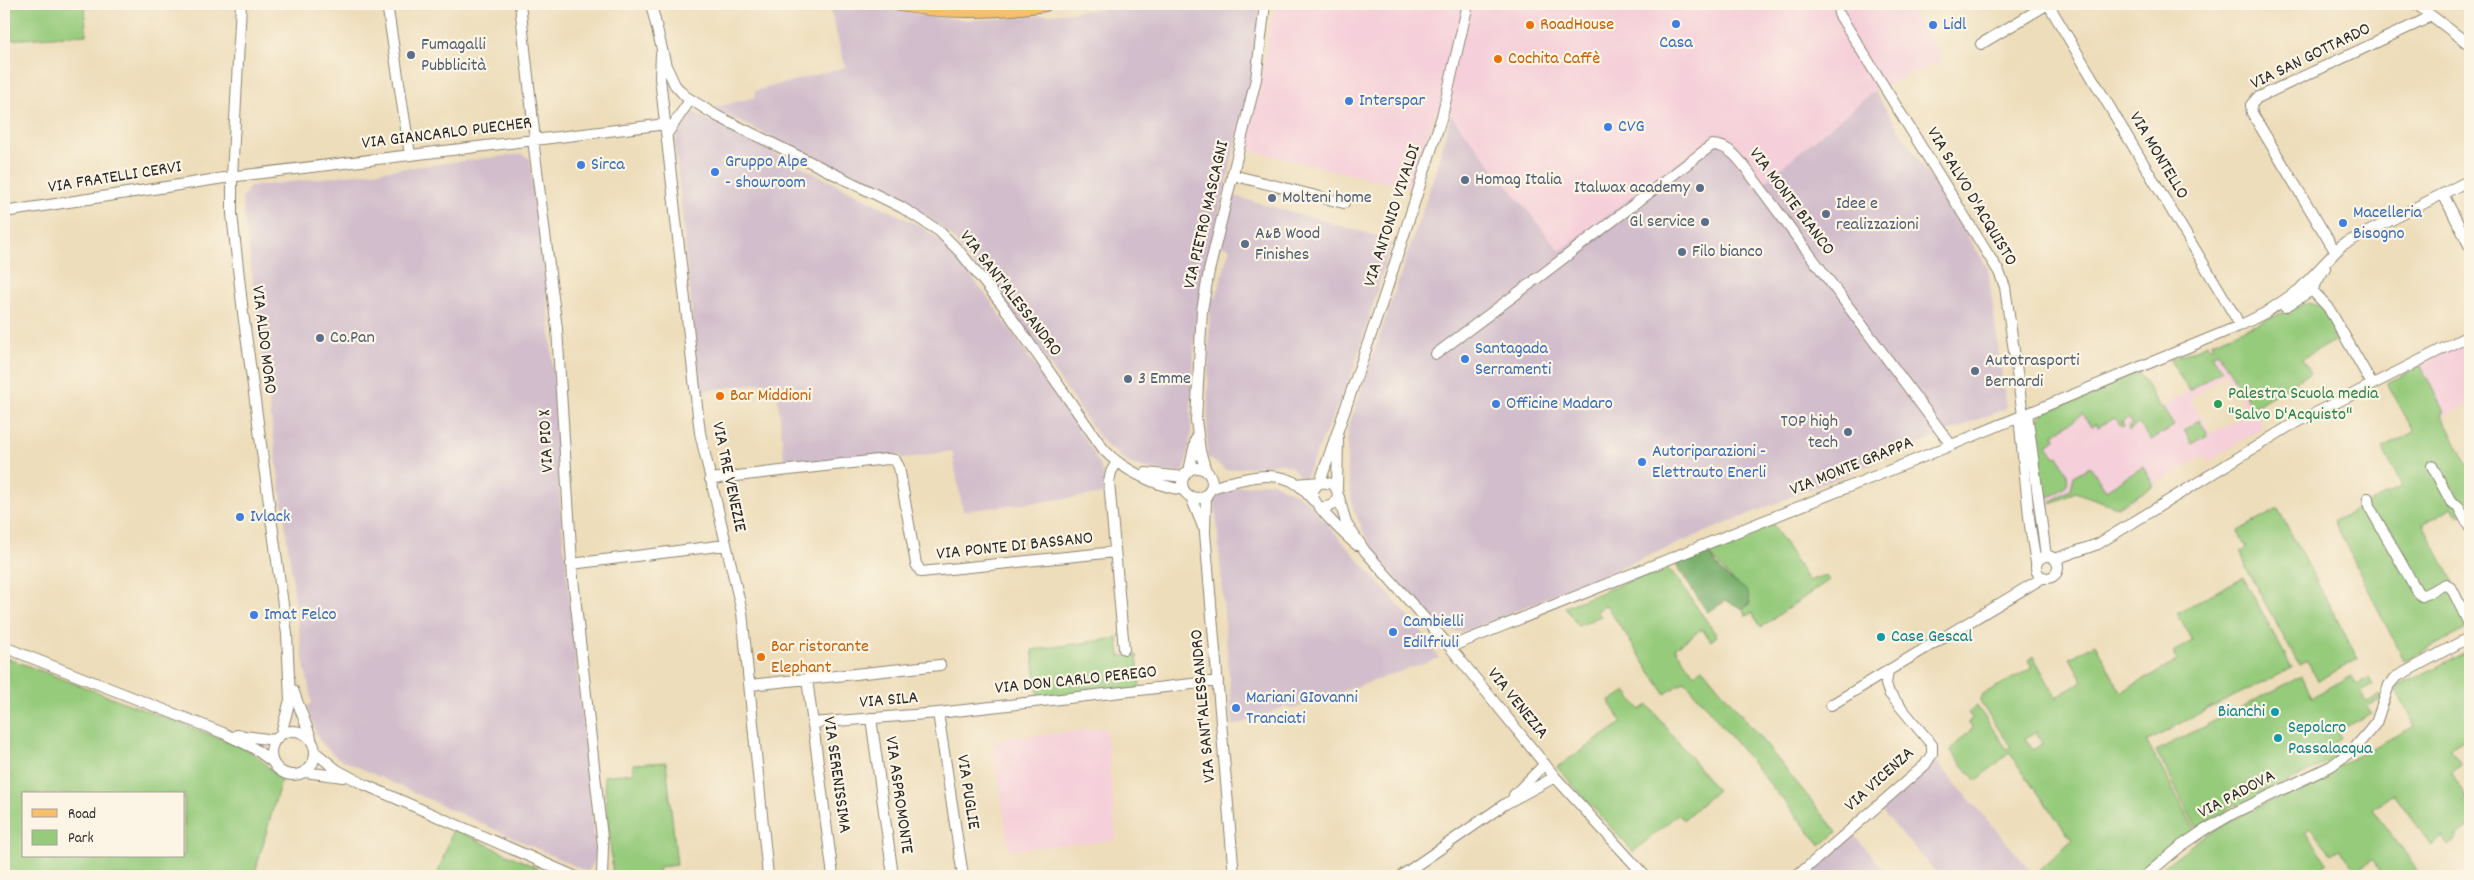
<svg xmlns="http://www.w3.org/2000/svg" width="2474" height="880" font-family="Dekko,sans-serif">
	<style>
		.built { fill: #f5cfd9; fill-rule: evenodd }
		.industrial { fill: #d1bdcb }
		.green { fill: #96cb7c; stroke: #607b54; fill-rule: evenodd }
		.forest { fill: #78af6c; stroke: #526d4c }
		.lines { fill: none; stroke-linecap: round; stroke-linejoin: round }
		.minor-casing { stroke: #8c8472; stroke-width: 12 }
		.major-casing { stroke: #8c8472; stroke-width: 16 }
		.minor { stroke: #fff; stroke-width: 10 }
		.major { stroke: #f8bf6c; stroke-width: 14 }
		.shop-dot { fill: #3f7fe0; stroke: #fcf5e5; stroke-width: 2 }
		.food-dot { fill: #e8710a; stroke: #fcf5e5; stroke-width: 2 }
		.service-dot { fill: #5c6f8a; stroke: #fcf5e5; stroke-width: 2 }
		.leisure-dot { fill: #2e9e5b; stroke: #fcf5e5; stroke-width: 2 }
		.culture-dot { fill: #0f9aa8; stroke: #fcf5e5; stroke-width: 2 }
		.labels { text-anchor: middle; dominant-baseline: central; stroke-width: 4.5; stroke-linejoin: round; paint-order: stroke }
		.food-label { font-size: 18px; fill: #c56008; stroke: #fcf5e5; text-anchor: start }
		.shop-label { font-size: 18px; fill: #366cbe; stroke: #fcf5e5; text-anchor: start }
		.service-label { font-size: 18px; fill: #4e5e75; stroke: #fcf5e5; text-anchor: start }
		.street-label { font-size: 18px; fill: #2b2b2b; stroke: #fcf5e5 }
		.leisure-label { font-size: 18px; fill: #27864d; stroke: #fcf5e5; text-anchor: start }
		.culture-label { font-size: 18px; fill: #0d838f; stroke: #fcf5e5; text-anchor: start }
	</style>
	<rect width="100%" height="100%" fill="#fcf5e5"/>
	<filter id="ink" filterUnits="userSpaceOnUse"><feTurbulence type="fractalNoise" baseFrequency=".02" numOctaves="2"/><feDisplacementMap in="SourceGraphic" scale="10" xChannelSelector="R" yChannelSelector="G"/><feConvolveMatrix kernelMatrix="1 2 1 2 8 2 1 2 1" color-interpolation-filters="sRGB"/></filter>
	<filter id="wash" filterUnits="userSpaceOnUse"><feTurbulence type="fractalNoise" baseFrequency=".0096" numOctaves="4" result="noise"/><feDisplacementMap in="SourceGraphic" scale="20" xChannelSelector="R" yChannelSelector="G"/><feGaussianBlur stdDeviation="1.12" result="paint"/><feColorMatrix in="noise" values="0 0 0 0 0 0 0 0 0 0 0 0 0 0 0 0 0 1.4 0 .05"/><feComposite in="paint" operator="in"/></filter>
	<g filter="url(#wash)">
		<rect width="100%" height="100%" fill="#edddba"/>
		<path class="built" d="M1279,4h628l36,56 -69,31 -119,99 -40,-55 -155,117 -109,-137 -15,-5 -26,78 -167,-39 16,-58 13,-76z
			M2309,302l30,36 -37,21 8,14 -58,35 11,19 -55,35 -5,-7 -80,50 -6,2 -42,-15 -23,12 -9,-10 2,-83 94,-39 22,36 27,-17 -18,-31zM2302,309l-84,43 -39,16 -2,-7zM2225,374l24,38 -28,17 -1,-1 -9,5 -21,-34z
			M2470,337v66l-55,29 -28,-49z
			M1106,728l10,112 -107,10 -16,-110z"/>
		<path class="industrial" d="M829,4h43l48,11 47,5 46,-2 137,-14h109l-5,65 -50,207 -8,46 -5,80v32l-6,34 -4,4 -31,-2 -21,-7 -22,-17 -16,-20 -57,-84 -83,-106 -26,-22 -212,-106 42,-11v-6l90,-24z
			M1874,91l114,177 18,140 -530,219 -14,5 -15,-2 -8,-4 -10,-8 -58,-71 -18,-38 -6,-42 1,-38 83,-244 20,-70 109,136 155,-116 40,54z
			M694,113l228,114 23,18 42,51 105,154 11,23 2,21 -142,17 -11,-60 -50,8 -1,-4 -116,12 -9,-86 -76,10 -25,-245 1,-8z
			M521,154l9,5 20,164 11,194 35,341 -8,14 -252,-115 -17,-17 -12,-33 5,-5 -9,-43 -61,-460 7,-12z
			M1234,196l158,44 -38,128 -48,108 -6,1 -7,-9 -12,-5 -55,7 -19,-13 3,-160 6,1 14,-50 -9,-3z
			M1272,482l33,17 118,134 16,25 -146,51 -8,-2 -52,19 -18,-227 16,-11z
			M1937,762l96,111 -4,3h-90l-58,-66z
			M1851,832l39,44h-89z"/>
		<path class="green" d="M4,4h81l1,31 -82,5z
			M2309,302l12,4 18,32 -37,21 8,14 -58,35 -34,-56 -6,3 10,15 -33,21 -19,-31 38,-16 2,3 3,-1 -1,-4z
			M2421,366l23,46 -3,2 29,56v55l-6,-11 -6,3 -6,-10 -29,17 47,90v13l-66,34 -70,-140 68,-35 -20,-38 32,-16 -27,-49z
			M2139,372l21,36 2,-1 12,19 -23,14 -12,-16 -10,6 -1,-3 4,-3 -4,-6 -6,4 2,4 -2,1 -7,-9 -17,9 -2,-3 -5,3 -8,-13 -29,20 2,5 -9,6 8,12 3,-1c14,24 15,30 -11,42l-4,-4 -10,-70 12,-13z
			M2199,420l8,12 -1,4 -14,8 -8,-14z
			M2090,466l16,24 37,-23 11,19 -37,21 -42,-15 -23,12 -2,-2 21,-13 3,-13z
			M2278,509l80,150 -40,22 -11,-20 -8,4 -52,-95 -6,-18 6,-4 -9,-17z
			M1772,523l36,58 17,-6 4,5 -68,47 -9,-14 -6,3 -4,-8 7,-3 1,-3c-14,-20 -29,-32 -43,-53z
			M1664,567l9,6 44,63 -6,5 -9,-12 -27,19 19,26 9,-6 134,164 -16,14 -136,-165 -20,13 -59,-89 -9,6 4,5 -23,10 -13,-19z
			M2243,577l49,91 -90,44 -55,30 48,88 -25,16 -36,30h-105l4,-3 2,1 37,-34 -63,-87 -33,28 -26,-31 23,-22 -5,-5 4,-5 -4,-5 8,-8 31,44 4,-2 -31,-45 3,-8 49,-26 -4,-8 5,-4 23,41 27,-16 -13,-23 25,-14 26,48 57,-31 -5,-9 19,-11 -15,-28zM2036,732l7,11 -10,7 -8,-12z
			M1118,638l2,18 17,-1 3,33 -101,12 -7,-50z
			M2470,650v86l-20,12 11,17 -10,7 18,28 -5,3 6,9v13l-13,10v4l-9,7 -6,-9 -11,8 -37,-51 -21,15 48,67h-36l-13,-17 -16,12 -17,-22 -8,5 -21,-26 -5,4 22,31 -17,13h-41l-6,-7 -7,5 1,2h-106l55,-42 209,-108 -20,-38z
			M4,657l234,88 18,10 25,25 -27,96h-250zM24,794h160v62h-160z
			M2302,676l10,21 39,-21 6,9 12,-7 4,7 -12,7 5,10 13,-7 2,4 -13,7 4,7 -34,18 3,6 -6,4 7,13 -101,53 -7,-3 -6,4 -2,5 -29,16 -41,-78z
			M1626,691l14,19 8,-5 69,85 -34,30 -5,-6 -45,38 -76,-85 65,-44 -13,-21z
			M666,762l11,103 -18,2 -1,9h-45l-9,-100 29,-3v-9z
			M453,829l84,39 -2,8h-98z"/>
		<path class="forest" d="M1707,549c5,9 11,19 19,27 10,9 26,11 23,29l-7,3 -16,-7 -18,11 -2,-2 -28,-42 -2,-5z"/>
	</g>
	<g filter="url(#ink)">
		<g class="lines">
			<g class="minor-casing">
				<path id="minor" d="M241,4l-9,173v37l11,99 44,321 3,66 -9,34
					M387,4l23,151
					M520,4l15,136 -1,7 23,182 16,250 30,267 -1,30
					M651,4l15,62 9,19 10,11 32,20 184,91 38,24 21,21 44,55 100,143c19,20 52,36 80,40
					M2048,4l188,314 3,8
					M2416,4l54,41
					M1839,14l160,258 6,15 18,128
					M1981,44l67,-40
					M661,54l-1,24 40,355 42,179 26,264
					M667,134l23,-34
					M1232,175l112,28
					M2443,194l27,53
					M4,212l233,-36 429,-52
					M2335,251l-83,-138 -1,-8 6,-7 165,-77 7,-6
					M1535,280l177,-135c21,0 32,22 44,37l195,263
					M2306,284l22,23 44,77
					M2285,307l27,-17 13,-22
					M1436,354l95,-71
					M2027,413l19,143
					M2019,417l11,109 6,37
					M1117,462l-6,10 -2,10 15,167
					M2432,466l19,36 7,4 12,22
					M1182 483a15 15 0 1 1 30 0a15 15 0 1 1-30 0Z
					M1189,471l7,-32
					M1206,471l-6,-20 -4,-31 6,-110 7,-39 47,-192 9,-75
					M1146,473l38,4
					M710,479l177,-20 8,1 4,7 17,97 5,8 194,-20
					M1296,484l24,-2 65,-188 57,-178 26,-112
					M1212,488c24,-8 61,-20 85,-4 6,4 11,11 17,17
					M1337,489l1,-52
					M1206,496l-1,37 29,343
					M1191,497l12,30
					M1339,497l7,26 19,28 85,96 105,130 90,99
					M2368,498l1,8 48,85 5,5 24,-12 6,5 18,37
					M1321,507c15,1 22,-11 12,-23l-13,-2c-4,4 -8,7 -7,13 0,10 35,43 44,50
					M2036 567a11 11 0 1 1 22 0a11 11 0 1 1-22 0Z
					M2055,559l43,-15 190,-117 182,-92
					M571,564l155,-19
					M4,647l219,86 29,14 21,15
					M1450,647l458,-184 331,-137 26,-13 34,-23 43,-45 128,-65
					M807,679l26,197
					M750,685l190,-20
					M293,690l18,48
					M1831,705l213,-128
					M938,713l25,163
					M871,718l22,158
					M812,723l126,-10 280,-32
					M271 753a22 22 0 1 1 44 0a22 22 0 1 1-44 0Z
					M237,735l38,5
					M316,753l21,17 26,14 211,92
					M305,772l38,5
					M1514,795l31,-31
					M1401,876l104,-72 50,-27
					M1797,876l128,-111 7,-11v-9l-43,-52 -3,-9 2,-14
					M2145,876l36,-30 22,-15 31,-18 97,-47 22,-16 23,-27 13,-38 7,-8 74,-40"/>
			</g>
			<g class="major-casing">
				<path id="major" d="M900,4c48,9 97,7 145,0"/>
			</g>
			<use href="#minor" class="minor"/>
			<use href="#major" class="major"/>
		</g>
	</g>
	<g class="shop-dot">
		<circle cx="1676" cy="24" r="5"/>
		<circle cx="1933" cy="25" r="5"/>
		<circle cx="1349" cy="101" r="5"/>
		<circle cx="1608" cy="127" r="5"/>
		<circle cx="581" cy="165" r="5"/>
		<circle cx="715" cy="172" r="5"/>
		<circle cx="2343" cy="223" r="5"/>
		<circle cx="1465" cy="359" r="5"/>
		<circle cx="1496" cy="404" r="5"/>
		<circle cx="1642" cy="462" r="5"/>
		<circle cx="240" cy="517" r="5"/>
		<circle cx="254" cy="615" r="5"/>
		<circle cx="1393" cy="632" r="5"/>
		<circle cx="1236" cy="708" r="5"/>
	</g>
	<g class="food-dot">
		<circle cx="1530" cy="25" r="5"/>
		<circle cx="1498" cy="59" r="5"/>
		<circle cx="720" cy="396" r="5"/>
		<circle cx="761" cy="657" r="5"/>
	</g>
	<g class="service-dot">
		<circle cx="411" cy="55" r="5"/>
		<circle cx="1465" cy="180" r="5"/>
		<circle cx="1700" cy="188" r="5"/>
		<circle cx="1272" cy="198" r="5"/>
		<circle cx="1826" cy="214" r="5"/>
		<circle cx="1705" cy="222" r="5"/>
		<circle cx="1245" cy="244" r="5"/>
		<circle cx="1682" cy="252" r="5"/>
		<circle cx="320" cy="338" r="5"/>
		<circle cx="1975" cy="371" r="5"/>
		<circle cx="1128" cy="379" r="5"/>
		<circle cx="1848" cy="432" r="5"/>
	</g>
	<circle class="leisure-dot" cx="2218" cy="404" r="5"/>
	<g class="culture-dot">
		<circle cx="1881" cy="637" r="5"/>
		<circle cx="2275" cy="712" r="5"/>
		<circle cx="2278" cy="738" r="5"/>
	</g>
	<g class="labels">
		<g class="food-label">
			<text x="1540" y="25">RoadHouse</text>
			<text x="1508" y="59">Cochita Caffè</text>
			<text x="730" y="396">Bar Middioni</text>
			<text x="771" y="647">Bar ristorante<tspan x="771" dy="21">Elephant</tspan></text>
		</g>
		<g class="shop-label">
			<text x="1943" y="25">Lidl</text>
			<text x="1676" y="43" text-anchor="middle">Casa</text>
			<text x="1359" y="101">Interspar</text>
			<text x="1618" y="127">CVG</text>
			<text x="725" y="162">Gruppo Alpe<tspan x="725" dy="21">- showroom</tspan></text>
			<text x="591" y="165">Sirca</text>
			<text x="2353" y="213">Macelleria<tspan x="2353" dy="21">Bisogno</tspan></text>
			<text x="1475" y="349">Santagada<tspan x="1475" dy="21">Serramenti</tspan></text>
			<text x="1506" y="404">Officine Madaro</text>
			<text x="1652" y="452">Autoriparazioni -<tspan x="1652" dy="21">Elettrauto Enerli</tspan></text>
			<text x="250" y="517">Ivlack</text>
			<text x="264" y="615">Imat Felco</text>
			<text x="1403" y="622">Cambielli<tspan x="1403" dy="21">Edilfriuli</tspan></text>
			<text x="1246" y="698">Mariani GIovanni<tspan x="1246" dy="21">Tranciati</tspan></text>
		</g>
		<g class="service-label">
			<text x="421" y="45">Fumagalli<tspan x="421" dy="21">Pubblicità</tspan></text>
			<text x="1475" y="180">Homag Italia</text>
			<text x="1690" y="188" text-anchor="end">Italwax academy</text>
			<text x="1282" y="198">Molteni home</text>
			<text x="1836" y="204">Idee e<tspan x="1836" dy="21">realizzazioni</tspan></text>
			<text x="1695" y="222" text-anchor="end">Gl service</text>
			<text x="1255" y="234">A&amp;B Wood<tspan x="1255" dy="21">Finishes</tspan></text>
			<text x="1692" y="252">Filo bianco</text>
			<text x="330" y="338">Co.Pan</text>
			<text x="1985" y="361">Autotrasporti<tspan x="1985" dy="21">Bernardi</tspan></text>
			<text x="1138" y="379">3 Emme</text>
			<text x="1838" y="422" text-anchor="end">TOP high<tspan x="1838" dy="21">tech</tspan></text>
		</g>
		<g class="street-label">
			<text transform="translate(2311 57) rotate(-26)">VIA SAN GOTTARDO</text>
			<text transform="translate(447 134) rotate(-7)">VIA GIANCARLO PUECHER</text>
			<text transform="translate(2158 156) rotate(59)">VIA MONTELLO</text>
			<text transform="translate(115 178) rotate(-9)">VIA FRATELLI CERVI</text>
			<text transform="translate(1971 197) rotate(59)">VIA SALVO D'ACQUISTO</text>
			<text transform="translate(1791 202) rotate(53)">VIA MONTE BIANCO</text>
			<text transform="translate(1207 215) rotate(-77)">VIA PIETRO MASCAGNI</text>
			<text transform="translate(1393 216) rotate(-72)">VIA ANTONIO VIVALDI</text>
			<text transform="translate(1010 294) rotate(52)">VIA SANT'ALESSANDRO</text>
			<text transform="translate(263 340) rotate(83)">VIA ALDO MORO</text>
			<text transform="translate(547 441) rotate(-93)">VIA PIO X</text>
			<text transform="translate(1852 467) rotate(-22)">VIA MONTE GRAPPA</text>
			<text transform="translate(728 477) rotate(78)">VIA TRE VENEZIE</text>
			<text transform="translate(1015 547) rotate(-6)">VIA PONTE DI BASSANO</text>
			<text transform="translate(1076 681) rotate(-6)">VIA DON CARLO PEREGO</text>
			<text transform="translate(889 701) rotate(-5)">VIA SILA</text>
			<text transform="translate(1517 704) rotate(51)">VIA VENEZIA</text>
			<text transform="translate(1204 706) rotate(-95)">VIA SANT'ALESSANDRO</text>
			<text transform="translate(836 775) rotate(82)">VIA SERENISSIMA</text>
			<text transform="translate(1880 780) rotate(-42)">VIA VICENZA</text>
			<text transform="translate(967 792) rotate(81)">VIA PUGLIE</text>
			<text transform="translate(898 795) rotate(82)">VIA ASPROMONTE</text>
			<text transform="translate(2237 795) rotate(-28)">VIA PADOVA</text>
		</g>
		<g class="leisure-label">
			<text x="2228" y="394">Palestra Scuola media<tspan x="2228" dy="21">"Salvo D'Acquisto"</tspan></text>
		</g>
		<g class="culture-label">
			<text x="1891" y="637">Case Gescal</text>
			<text x="2265" y="712" text-anchor="end">Bianchi</text>
			<text x="2288" y="728">Sepolcro<tspan x="2288" dy="21">Passalacqua</tspan></text>
		</g>
	</g>
	<rect width="2474" height="880" fill="none" stroke="#fcf5e5" stroke-width="20"/>
	<rect x="22" y="792" width="162" height="65" fill="#fcf5e5" stroke="#a8a49b"/>
	<rect x="32" y="809" width="25" height="8" fill="#f8bf6c" stroke="#a8a49b"/>
	<text x="68" y="818" font-size="15" fill="#2b2b2b">Road</text>
	<rect x="32" y="830" width="25" height="15" fill="#96cb7c" stroke="#a8a49b"/>
	<text x="68" y="842" font-size="15" fill="#2b2b2b">Park</text>
</svg>
